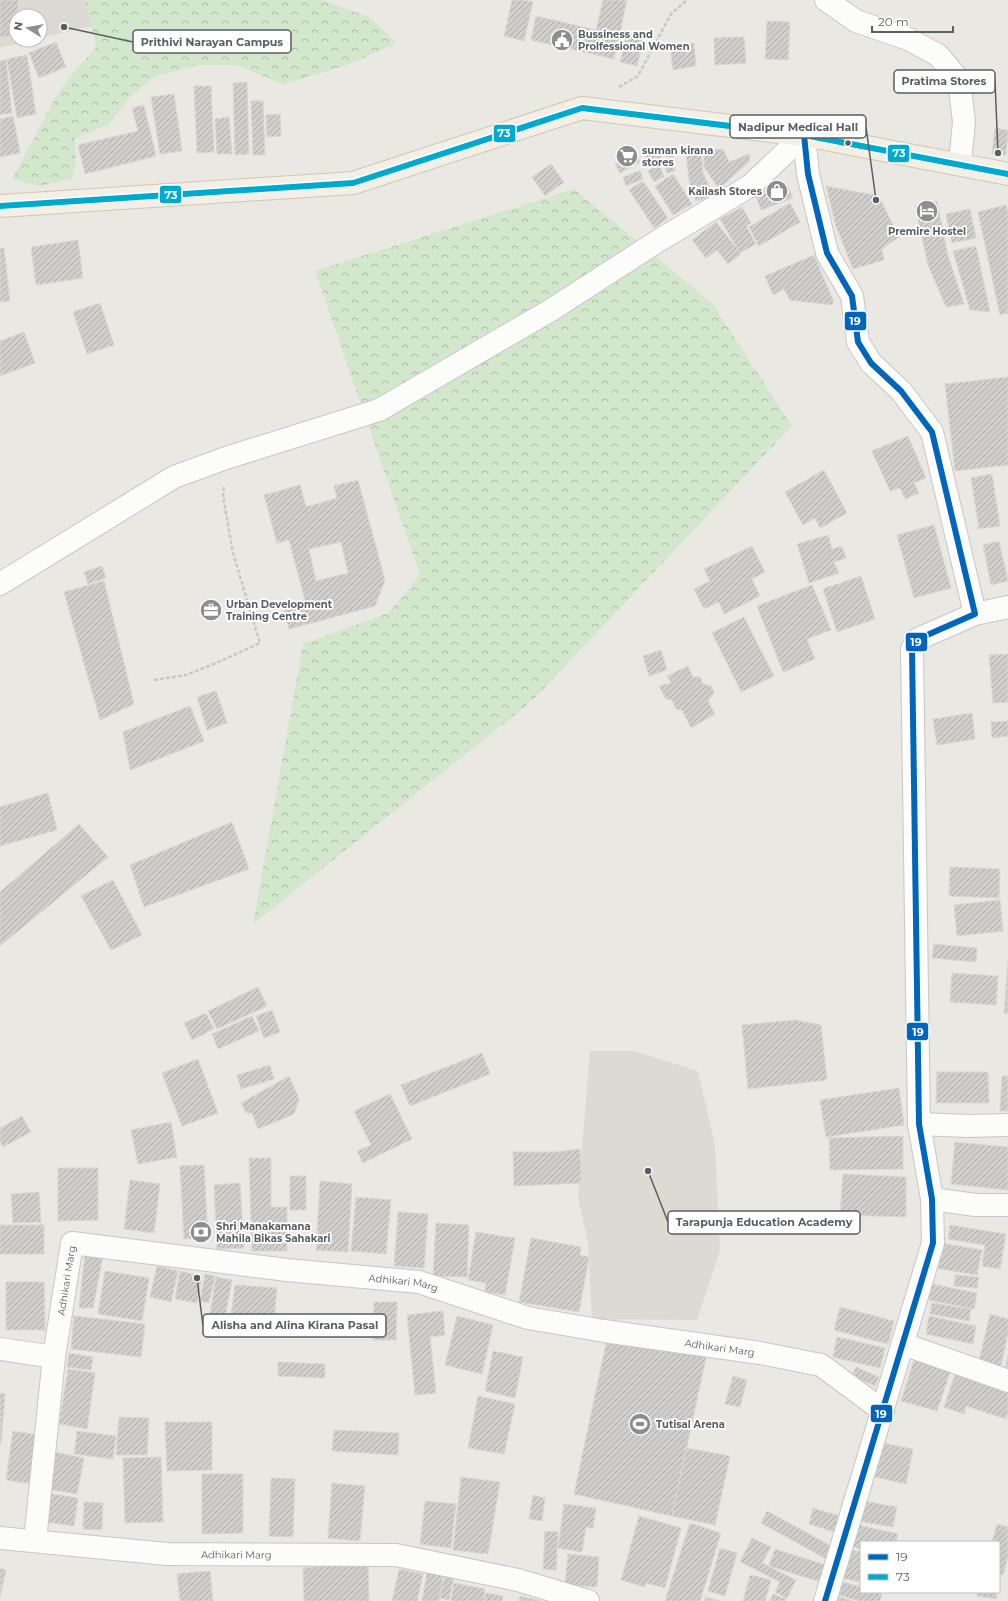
<svg xmlns="http://www.w3.org/2000/svg" width="1008" height="1601" font-family="Montserrat,sans-serif">
	<style>
		.education { fill: #dddad3 }
		.forest { fill: url(#forest-crowns) }
		.building { fill: url(#building-hatch); stroke: #dad7d2; fill-rule: evenodd }
		.lines { fill: none; stroke-linecap: round; stroke-linejoin: round }
		.minor-casing { stroke: #c6c7c6; stroke-width: 24 }
		.major-casing { stroke: #d4c6af; stroke-width: 24 }
		.path { stroke: #c4cac6; stroke-width: 2.5; stroke-dasharray: 4 2; stroke-linecap: butt }
		.minor { stroke: #fcfcfb; stroke-width: 22 }
		.major { stroke: #f2efe6; stroke-width: 22 }
		.bus-1-casing { stroke: #fff; stroke-width: 9 }
		.bus-2-casing { stroke: #fff; stroke-width: 9 }
		.bus-1 { stroke: #0065bd; stroke-width: 6 }
		.bus-2 { stroke: #00a9ce; stroke-width: 6 }
		.bus-dot { fill: #595e62; stroke: #fff; stroke-width: 1.5 }
		.labels { text-anchor: middle; dominant-baseline: central; stroke-width: 3.5; stroke-linejoin: round; paint-order: stroke }
		.poi-label { font-size: 10px; font-weight: bold; fill: #595e62; stroke: #fff; text-anchor: start }
		.street-label { font-size: 10px; fill: #595e62; stroke: #fff }
		.leader { fill: none; stroke: #595e62; stroke-width: 1.5 }
		.callout-dot { fill: #595e62; stroke: #fff; stroke-width: 1.5 }
		.callout { fill: #fff; stroke: #595e62; stroke-width: 1.5 }
		.callout-label { font-size: 11px; text-anchor: middle; font-weight: bold; fill: #595e62 }
		.line-badge { stroke: #fff; stroke-width: 1.5 }
		.badge-label { font-size: 11px; text-anchor: middle; font-weight: bold; fill: #fff }
	</style>
	<defs>
		<pattern id="forest-crowns" width="20" height="18" patternUnits="userSpaceOnUse"><rect width="20" height="18" fill="#d2e7cc"/><path d="M2 6a3 3 0 1 1 6 0M12 15a3 3 0 1 1 6 0" fill="none" stroke="#adbea9"/></pattern>
		<pattern id="building-hatch" width="6" height="6" patternUnits="userSpaceOnUse"><rect width="6" height="6" fill="#d0cfcc"/><path d="M-1 1l2-2M0 6l6-6M5 7l2-2" fill="none" stroke="#acaba9"/></pattern>
	</defs>
	<rect width="100%" height="100%" fill="#eae8e3"/>
	<path class="education" d="M0,0h186l-29,11 -117,27v-22h-24v24h17l-33,8z
		M590,1051h44l64,20 17,74 5,106 -23,69 -105,-1 -4,-76 -10,-46z"/>
	<path class="forest" d="M85,0h237l47,17 28,26 -52,23 -62,18 -47,-19h-37l-43,11 -26,21 -22,28 -33,13 1,24 -5,17 -31,7 -28,-7 49,-91 35,-41z
		M574,189l138,114 80,123 -260,275 -279,223 50,-280 85,-31 32,-38 -105,-304z"/>
	<path class="building" d="M0,0h18v16h-2v20l-16,1z
		M512,0h11l10,2 -9,39 -20,-5z
		M603,0h24l-13,59 -83,-19 5,-24 60,14z
		M767,21l23,1 -2,38 -23,-1z
		M627,33l17,4 -7,29 -17,-4z
		M744,37l2,26 -31,2 -1,-27z
		M56,42l10,25 -27,11 -10,-25z
		M694,43l2,23 -23,4 -3,-24z
		M27,55l9,59 -19,4 -10,-59z
		M6,60l6,53 -12,2v-54z
		M247,82l2,72 -14,1 -2,-72z
		M194,86h17l3,66 -17,1z
		M174,94l8,57 -22,3 -9,-57z
		M251,101h12l2,54h-12z
		M144,105l12,51 -71,18 -7,-29 60,-14 -6,-23z
		M280,114l1,22 -14,1 -1,-22z
		M13,116l7,37 -20,4v-38z
		M229,117l3,37h-15l-2,-35z
		M995,128l13,2 -2,25 -14,-1z
		M666,149l8,1v7h-8z
		M723,149l6,13 20,-8 1,7 -31,28 -15,-22v-17z
		M646,150h15v9h-15z
		M701,150l2,23 11,23 -18,5 -7,-21 -3,-27z
		M635,153l5,9 -20,11 -5,-9z
		M671,158l4,13 -8,2 -4,-12z
		M551,164l13,18 -19,14 -13,-19z
		M659,165l5,12 -10,5 -6,-11z
		M640,171l3,8 -17,7 -3,-9z
		M673,174l19,30 -19,11 -18,-29z
		M643,181l25,37 -14,10 -25,-38z
		M786,182l7,16 -32,12 -6,-16z
		M826,186l53,10 20,41 -17,12 2,11 -31,9 -17,-43z
		M937,201l11,55 16,48 -18,3 -18,-42 -13,-59z
		M790,203l10,19 -41,24 -10,-19z
		M1006,205l2,8v100l-8,2 -22,-103z
		M742,207l9,16 -5,3 10,18 -16,9 -20,-34z
		M970,209l6,29 -24,5 -6,-29z
		M716,222l25,32 -13,10 -11,-14 -11,8 -14,-18z
		M78,240l5,38 -47,7 -5,-38z
		M976,246l14,66 -20,-2 -17,-59z
		M0,248h4l6,53 -10,1z
		M814,255l19,45v5l-43,-5 -6,-11 -11,6 -8,-19z
		M100,303l14,42 -27,9 -14,-42z
		M24,332l11,31 -35,13v-35z
		M1008,377v88l-53,6 -10,-87z
		M908,436l18,42 -12,5 5,10 -14,6 -5,-11 -10,3 -18,-40z
		M824,470l23,43 -27,15 -5,-10 -12,7 -18,-33z
		M992,474l8,52 -21,3 -8,-51z
		M358,480l27,100 -10,26 -86,23 -6,-23 22,-6 -16,-60 -12,3 -13,-48 36,-10 6,22 31,-9 -3,-12zM341,542l7,31 -32,8 -7,-32z
		M934,525l17,63 -37,10 -17,-63z
		M828,535l4,14 10,-3 4,12 -12,4 5,11 -30,10 -12,-39z
		M999,541l9,40 -17,4 -8,-40z
		M752,546l13,26 -13,7 8,17 -36,18 -5,-12 -15,7 -10,-20 16,-8 -6,-12z
		M102,566l4,12 -18,6 -4,-12z
		M861,576l14,43 -38,13 -14,-43z
		M104,581l30,123 -34,16 -36,-128z
		M812,585l19,45 -24,9 8,20 -32,13 -26,-66z
		M744,617l30,59 -33,16 -29,-59z
		M661,650l6,20 -18,6 -6,-20z
		M1008,654v48l-15,1 -4,-48z
		M688,666l5,11h7l3,7 8,2 3,7 -6,8 7,13 -24,14 -9,-18 -6,-1 -4,-9 -6,-1 -7,-13 12,-3 -4,-7z
		M216,691l11,32 -20,7 -10,-33z
		M190,706l14,35 -74,29 -7,-38z
		M972,713l3,26 -38,6 -4,-26z
		M1008,721v15l-16,2 -1,-16z
		M48,793l9,37 -57,16v-39z
		M232,822l17,47 -105,38 -14,-42z
		M79,824l29,33 -108,89v-54z
		M950,867l50,2 -1,29 -50,-2z
		M113,880l29,55 -31,15 -30,-54z
		M1000,900l3,31 -46,5 -3,-31z
		M934,944l43,4 -1,14 -44,-4z
		M1008,961v53h-4z
		M952,973l46,3 -2,29 -46,-3z
		M258,987l9,19 -50,23 -9,-18z
		M272,1010l8,22 -16,6 -8,-22z
		M206,1013l8,16 -22,11 -8,-17z
		M252,1016l7,15 -41,18 -6,-15z
		M795,1020l26,5 6,55 -79,9 -6,-64z
		M482,1053l8,21 -80,32 -9,-21z
		M198,1059l20,54 -36,13 -20,-53z
		M270,1065l4,14 -33,10 -4,-14z
		M937,1072h51l1,31h-53z
		M289,1076l10,23 -5,15 -36,15 -6,-16h-6l-5,-10z
		M1002,1076h6v35h-8z
		M899,1088l5,37 -78,12 -6,-37z
		M390,1094l22,45 -49,24 -6,-12 14,-6 -17,-34z
		M22,1116l9,16 -28,15 -3,-6v-13z
		M171,1122l6,35 -39,7 -7,-34z
		M903,1136v33l-73,1 -1,-32z
		M955,1142l53,5v43l-57,-6z
		M580,1149l1,34 -67,3 -1,-34h43z
		M249,1158h22v49h16v44h-35z
		M204,1165l4,73 -24,1 -4,-73z
		M58,1168h40v52l-40,1z
		M843,1174l63,3v40l-66,-2z
		M290,1176h16v34h-16z
		M130,1180l30,4 -6,49 -30,-4z
		M320,1181l32,3 -4,68 -32,-2z
		M240,1183l4,65 -27,1 -3,-64z
		M39,1192l2,30 -28,1 -2,-29z
		M356,1197l35,3 -5,54 -35,-3z
		M398,1212l30,2 -4,54 -30,-2z
		M436,1223l33,2 -2,52 -34,-1z
		M0,1225h44v29h-44z
		M950,1225l56,9 -6,35 -18,-3 3,-21 -37,-6z
		M476,1232l39,6 -10,57 -20,-3 1,-9 -18,-3z
		M531,1238l50,9 -1,8 9,2 -10,55 -60,-10z
		M941,1243l41,7 -5,25 -41,-7z
		M85,1254l18,2 -10,52h-14z
		M157,1266l21,5 -7,31 -21,-5z
		M105,1271l44,7 -7,43 -44,-7z
		M180,1271l22,5 -5,27 -22,-4z
		M205,1274l10,2 -6,27 -9,-2z
		M955,1275l24,2 -2,11 -23,-2z
		M216,1277l16,3 -9,48 -15,-2z
		M6,1282h38l1,48h-39z
		M931,1284l46,9 -3,16 -46,-9z
		M235,1285l42,3 -4,45 -44,-2z
		M374,1302h23l-1,38h-23z
		M932,1303l39,6 -2,12 -39,-7z
		M840,1307l54,14 -6,23 -54,-14z
		M443,1311l2,24 -15,2 6,56 -21,2 -8,-80z
		M990,1314l18,5v14l-8,37 -22,-5z
		M74,1316l71,8 -4,33 -70,-8z
		M457,1316l36,9 -11,49 -37,-9z
		M929,1316l47,10 -3,18 -47,-10z
		M837,1337l48,11 -5,20 -47,-11z
		M607,1339l100,14 -35,163 -98,-22z
		M493,1351l30,6 -8,41 -30,-7z
		M69,1353l24,4 -2,13 -24,-3z
		M1008,1355v19l-4,-1z
		M914,1360l36,12 -13,39 -36,-10z
		M278,1362l47,2v14l-47,-2z
		M856,1367l23,10 -4,9 -23,-10z
		M68,1369l27,4 -8,56 -28,-5z
		M955,1374l53,17v22l-2,6 -40,-13 -2,8 -20,-7z
		M733,1376l14,4 -7,27 -15,-3z
		M0,1393l5,1 -4,50h-1z
		M478,1396l37,8 -11,50 -36,-6z
		M119,1417l30,1 -2,37h-31z
		M165,1422h47v48l-45,1z
		M334,1430l65,3 -1,22 -66,-4z
		M13,1431l26,4 -8,49 -25,-4z
		M77,1431l39,5 -3,23 -39,-5z
		M882,1443l31,6 -7,35 -31,-7z
		M686,1448l44,8 -15,69 -43,-9z
		M54,1452l30,6 -7,36 -30,-5z
		M161,1457l2,65 -38,1 -2,-65z
		M202,1474h41v59l-41,1z
		M461,1477l39,5 -12,72 -35,-4z
		M271,1478l24,1 -2,58 -24,-1z
		M332,1483l33,3 -5,55 -32,-3z
		M51,1494l27,4 -4,28 -28,-4z
		M533,1495l12,3 -3,23 -13,-2z
		M425,1501l31,3 -5,44 -31,-4z
		M862,1501l35,6 -4,20 -35,-6z
		M84,1502l19,1 -1,27 -19,-1z
		M564,1504l32,4 -3,20 -7,-1 -4,25 -24,-4z
		M813,1508l30,9 -5,16 -29,-9z
		M767,1511l68,37 -7,12 -67,-37z
		M639,1516l42,12 -16,60 -19,-5 -1,4 -24,-7z
		M690,1523l31,10 -21,68h-35z
		M997,1524l11,3v29l-5,19 -4,-1v-32h-7z
		M858,1525l40,9 -2,8h-35v7l-8,-2z
		M545,1531l13,1 -2,38 -13,-1z
		M752,1538l19,9 -9,16 34,17 -9,18 -12,-6 5,-10 -40,-20z
		M720,1548l17,5 -12,43 -17,-5z
		M775,1549l51,16 -5,17 -52,-16z
		M847,1549l14,3v30l-20,-4z
		M568,1554l31,3 -2,30 -32,-2z
		M368,1562l1,39h-65l-1,-33z
		M0,1568l6,2 -6,27z
		M399,1569l24,5 -6,27h-25z
		M210,1571l3,30h-33l-3,-27z
		M427,1573l16,3 -4,25h-17z
		M445,1575l9,2 -5,23 -10,-2z
		M750,1575l21,5 -6,21h-22z
		M843,1582l18,5v5h15l6,2 -2,7h-21l-20,-6z
		M454,1583l31,6 -2,12h-32z
		M977,1592h20l-1,7 -19,-3z
		M486,1593l17,3 -1,5h-18z
		M773,1594l13,5 -1,2h-15z
		M520,1596l22,5h-23z
		M706,1597l14,4h-16z
		M838,1597l15,4h-17z"/>
	<g class="lines">
		<g class="minor-casing">
			<g id="minor">
				<path d="M826,0l30,21 52,18 30,16 21,25 5,42 -4,41"/>
				<path d="M804,135l4,39 19,79 25,43 6,46 13,21 30,28 31,41 43,182 -57,25 -6,10 7,475 13,75 1,44 -108,358"/>
				<path d="M0,584l174,-107 52,-19 153,-48 172,-100 107,-69 92,-55 54,-51"/>
				<path d="M975,614l33,-7"/>
				<path d="M919,1124l49,2 40,-1"/>
				<path d="M932,1199l44,6h32"/>
				<path d="M903,1344l105,37"/>
				<path id="s1" d="M0,1349l54,8 18,-114 215,27 132,12 109,36 76,13 156,22 61,12 62,46"/>
				<path id="s2" d="M0,1538l167,16 229,1 122,25 70,21"/>
				<path d="M35,1541l19,-184"/>
			</g>
		</g>
		<g class="major-casing">
			<path id="major" d="M0,206l353,-23 229,-75 222,27 204,39"/>
		</g>
		<path class="path" d="M619,87l19,-11 33,-62 16,-14
			M154,680l32,-5 30,-12 44,-20 -27,-90 -10,-57 1,-10"/>
		<use href="#minor" class="minor"/>
		<use href="#major" class="major"/>
		<g class="bus-1-casing">
			<path id="bus-1" d="M804,135l4,39 19,79 25,43 6,46 13,21 30,28 31,41 43,182 -57,25 -6,10 7,475 13,75 1,44 -108,358"/>
		</g>
		<g class="bus-2-casing">
			<path id="bus-2" d="M0,206l353,-23 229,-75 222,27 204,39"/>
		</g>
		<use href="#bus-1" class="bus-1"/>
		<use href="#bus-2" class="bus-2"/>
	</g>
	<defs>
		<g id="civic-disc" transform="scale(1.15)"><circle r="9.5" fill="#8c8e8f" stroke="#fff"/><path d="M-.6-6.5H3V-4.5H.6V-3L4-1V1h2V6H-6V1h2V-1L-.6-3ZM-1.2 2.5V6h2.4V2.5Z" fill="#fff"/></g>
		<g id="supermarket-disc" transform="scale(1.15)"><circle r="9.5" fill="#8c8e8f" stroke="#fff"/><path d="M-6-5.5h2.5l.6 2H6L4.5 2H-2.5L-4.4-4H-6ZM-1.5 3.2a1.3 1.3 0 1 0 .1 0ZM3 3.2a1.3 1.3 0 1 0 .1 0Z" fill="#fff"/></g>
		<g id="shop-disc" transform="scale(1.15)"><circle r="9.5" fill="#8c8e8f" stroke="#fff"/><path d="M-5-2.5h2.3a2.7 3.5 0 0 1 5.4 0H5L5.5 6h-11ZM-1.5-2.5h3a1.5 2.3 0 0 0-3 0Z" fill="#fff"/></g>
		<g id="hotel-disc" transform="scale(1.15)"><circle r="9.5" fill="#8c8e8f" stroke="#fff"/><path d="M-6-4.5h1.5V1H6V5H4.5V3h-9V5H-6ZM-4 0a1.8 1.8 0 1 1 3.6 0ZM.5 0V-2.5h3Q6-2.5 6 0Z" fill="#fff"/></g>
		<g id="office-disc" transform="scale(1.15)"><circle r="9.5" fill="#8c8e8f" stroke="#fff"/><path d="M-6-3h4V-5.5h4V-3h4V5H-6ZM-1-4.5V-3h2v-1.5ZM-6 0V1H6V0Z" fill="#fff"/></g>
		<g id="bank-disc" transform="scale(1.15)"><circle r="9.5" fill="#8c8e8f" stroke="#fff"/><path d="M-6-4H6V4H-6ZM0-2.3a2.3 2.3 0 1 0 0 4.6a2.3 2.3 0 1 0 0-4.6Z" fill="#fff"/></g>
		<g id="stadium-disc" transform="scale(1.15)"><circle r="9.5" fill="#8c8e8f" stroke="#fff"/><path d="M0-5a6.5 5 0 1 0 0 10a6.5 5 0 1 0 0-10ZM-3.5-1.8h7v3.6h-7Z" fill="#fff"/></g>
	</defs>
	<g fill-rule="evenodd">
		<use href="#civic-disc" x="562" y="40"/>
		<use href="#supermarket-disc" x="627" y="156"/>
		<use href="#shop-disc" x="777" y="191"/>
		<use href="#hotel-disc" x="927" y="211"/>
		<use href="#office-disc" x="211" y="610"/>
		<use href="#bank-disc" x="201" y="1232"/>
		<use href="#stadium-disc" x="640" y="1424"/>
	</g>
	<circle class="bus-dot" cx="848" cy="143" r="3.5"/>
	<g class="labels">
		<g class="poi-label">
			<text x="578" y="34">Bussiness and<tspan x="578" dy="12">Prolfessional Women</tspan></text>
			<text x="642" y="150">suman kirana<tspan x="642" dy="12">stores</tspan></text>
			<text x="762" y="191" text-anchor="end">Kailash Stores</text>
			<text x="927" y="231" text-anchor="middle">Premire Hostel</text>
			<text x="226" y="604">Urban Development<tspan x="226" dy="12">Training Centre</tspan></text>
			<text x="216" y="1226">Shri Manakamana<tspan x="216" dy="12">Mahila Bikas Sahakari</tspan></text>
			<text x="656" y="1424">Tutisal Arena</text>
		</g>
		<g class="street-label">
			<text stroke="none"><textPath href="#s1" startOffset="132">Adhikari Marg</textPath></text>
			<text stroke="none"><textPath href="#s1" startOffset="504">Adhikari Marg</textPath></text>
			<text stroke="none"><textPath href="#s1" startOffset="828">Adhikari Marg</textPath></text>
			<text stroke="none"><textPath href="#s2" startOffset="237">Adhikari Marg</textPath></text>
		</g>
	</g>
	<path class="leader" d="M64 27L133 42M998 153L995 81M876 200L866 127M648 1171L668 1222M197 1278L203 1326"/>
	<g class="callout-dot">
		<circle cx="64" cy="27" r="4"/>
		<circle cx="998" cy="153" r="4"/>
		<circle cx="876" cy="200" r="4"/>
		<circle cx="648" cy="1171" r="4"/>
		<circle cx="197" cy="1278" r="4"/>
	</g>
	<g class="callout">
		<rect x="133" y="30" width="158" height="23" rx="4"/>
		<rect x="894" y="70" width="101" height="23" rx="4"/>
		<rect x="730" y="115" width="136" height="23" rx="4"/>
		<rect x="668" y="1211" width="192" height="23" rx="4"/>
		<rect x="203" y="1314" width="183" height="23" rx="4"/>
	</g>
	<g class="callout-label">
		<text x="212" y="46">Prithivi Narayan Campus</text>
		<text x="944" y="85">Pratima Stores</text>
		<text x="798" y="131">Nadipur Medical Hall</text>
		<text x="764" y="1226">Tarapunja Education Academy</text>
		<text x="295" y="1329">Alisha and Alina Kirana Pasal</text>
	</g>
	<g class="line-badge">
		<rect x="493" y="124" width="23" height="19" rx="4" fill="#00a9ce"/>
		<rect x="887" y="144" width="23" height="19" rx="4" fill="#00a9ce"/>
		<rect x="159" y="185" width="23" height="19" rx="4" fill="#00a9ce"/>
		<rect x="844" y="311" width="23" height="20" rx="4" fill="#0065bd"/>
		<rect x="905" y="632" width="23" height="20" rx="4" fill="#0065bd"/>
		<rect x="906" y="1022" width="23" height="19" rx="4" fill="#0065bd"/>
		<rect x="870" y="1404" width="23" height="19" rx="4" fill="#0065bd"/>
	</g>
	<g class="badge-label">
		<text x="504" y="137">73</text>
		<text x="899" y="157">73</text>
		<text x="171" y="199">73</text>
		<text x="855" y="325">19</text>
		<text x="916" y="646">19</text>
		<text x="918" y="1036">19</text>
		<text x="881" y="1418">19</text>
	</g>
	<rect x="860" y="1541" width="140" height="52" fill="#ffffff" stroke="#bdbfc0"/>
	<rect x="868" y="1554" width="20" height="6" fill="#0065bd" stroke="#bdbfc0"/>
	<text x="896" y="1561" font-size="12" fill="#595e62">19</text>
	<rect x="868" y="1574" width="20" height="6" fill="#00a9ce" stroke="#bdbfc0"/>
	<text x="896" y="1581" font-size="12" fill="#595e62">73</text>
	<g transform="translate(28 28) rotate(281)"><circle r="19" fill="#ffffff" stroke="#bdbfc0"/>
	<path d="M0-3L7 15L0 10L-7 15Z" fill="#8c8e8f"/>
	<text y="-6" font-size="11" font-weight="bold" text-anchor="middle" fill="#595e62">N</text>
	</g>
	<path d="M872 26v6h81v-6" fill="none" stroke="#595e62" stroke-width="2"/>
	<text x="878" y="26" font-size="12" fill="#595e62" stroke="#ffffff" stroke-width="3" paint-order="stroke">20 m</text>
</svg>
